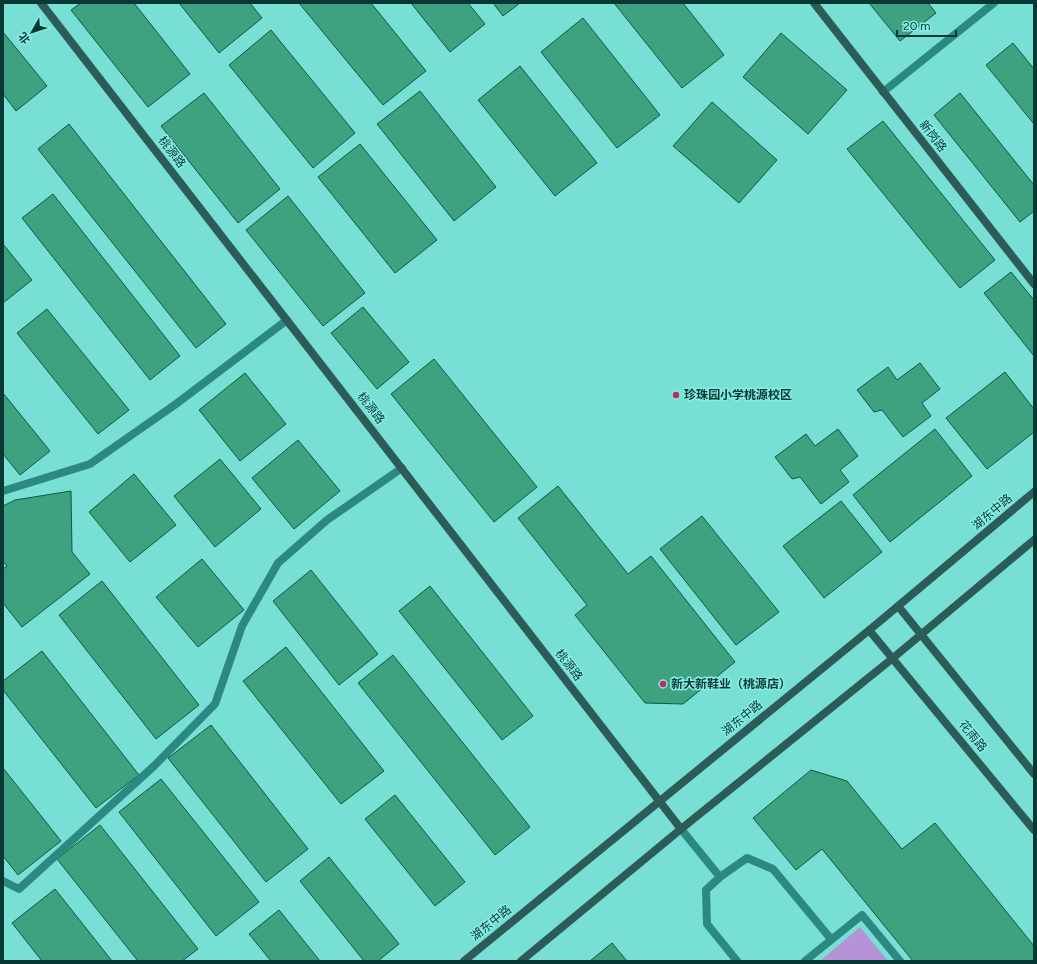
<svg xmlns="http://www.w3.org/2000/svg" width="1037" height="964" font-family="Figtree,'Noto Sans SC',sans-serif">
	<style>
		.green { fill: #b692d7 }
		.building { fill: #3ea180; stroke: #0f5843 }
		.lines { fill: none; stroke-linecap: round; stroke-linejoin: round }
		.street { stroke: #2c8982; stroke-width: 8 }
		.secondary { stroke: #2d5c58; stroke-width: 8 }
		.poi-dot { fill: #bc2d59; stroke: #85ece2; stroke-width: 1.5 }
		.labels { text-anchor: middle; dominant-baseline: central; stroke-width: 3; stroke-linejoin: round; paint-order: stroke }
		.street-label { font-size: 12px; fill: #083834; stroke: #85ece2 }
		.poi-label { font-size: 12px; font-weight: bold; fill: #083834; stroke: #85ece2; text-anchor: start }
	</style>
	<rect width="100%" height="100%" fill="#78dfd5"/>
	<path class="green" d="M860,927l28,34h-68z"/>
	<path class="building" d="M81,3h53l56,71 -42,33 -77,-97z
		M179,3h71l12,15 -43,35z
		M299,3h72l55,68 -43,34z
		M411,3h57l17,21 -35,28z
		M493,3h27l-17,13z
		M614,3h69l41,52 -42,33z
		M869,3h59l8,10 -36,28z
		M583,18l77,97 -43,33 -76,-96z
		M271,30l84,103 -42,35 -84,-103z
		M3,32l44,54 -31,25 -13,-17z
		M781,33l66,57 -39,44 -65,-57z
		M1013,43l21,26v55l-48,-59z
		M520,66l77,97 -42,33 -77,-96z
		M420,91l76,96 -42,34 -77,-97z
		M204,93l76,96 -42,34 -77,-97z
		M960,93l74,92v26l-14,11 -86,-107z
		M712,102l65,58 -38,43 -66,-57z
		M883,121l112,139 -35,28 -113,-139z
		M69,124l157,200 -30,24 -158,-199z
		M360,144l77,96 -42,33 -77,-96z
		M53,194l127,162 -30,24 -128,-162z
		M288,196l77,97 -42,33 -77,-96z
		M3,244l29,36 -29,23z
		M1011,272l23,28v56l-50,-63z
		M363,307l46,55 -32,27 -46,-56z
		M47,309l82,101 -31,24 -81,-101z
		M434,359l103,128 -43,35 -103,-128z
		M920,363l20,26 -18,14 9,13 -28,21 -21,-27 -8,2 -17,-22 31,-23 9,13z
		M1005,372l29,37v23l-47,37 -41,-51z
		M245,373l41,51 -46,37 -41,-51z
		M3,393l47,58 -30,24 -17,-21z
		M838,429l20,27 -18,14 9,12 -28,22 -21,-27 -8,2 -17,-22 31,-23 9,12z
		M935,429l37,47 -82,66 -37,-47z
		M298,440l42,51 -46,38 -42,-51z
		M220,459l41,50 -46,38 -41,-51z
		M134,474l42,51 -46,37 -41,-50z
		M558,486l70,88 23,-18 84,106 -52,42 -38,-1 -70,-88 12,-10 -69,-87z
		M71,491l1,61 18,22 -68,53 -19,-24v-34l4,-3 -4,-5v-55l12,-6z
		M841,501l41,51 -58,46 -41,-52z
		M702,516l77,96 -43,33 -76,-96z
		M202,559l42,51 -46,37 -42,-50z
		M311,570l67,84 -39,31 -66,-84z
		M102,581l97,124 -43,34 -97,-124z
		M430,586l103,130 -31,24 -103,-129z
		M286,647l98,124 -43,33 -98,-123z
		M42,651l97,124 -43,33 -93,-118v-9z
		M393,655l137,172 -35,28 -137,-172z
		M211,725l97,124 -42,33 -98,-124z
		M3,768l58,73 -43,34 -15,-19z
		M811,770l36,11 55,68 33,-26 99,123v15h-121l-91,-112 -26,21 -43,-52z
		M161,779l98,123 -43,34 -97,-124z
		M395,795l70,87 -30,24 -70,-87z
		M100,825l98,124 -16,12h-44l-81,-102z
		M329,857l70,87 -21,17h-14l-64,-80z
		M55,889l57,72h-70l-30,-38z
		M279,910l41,51h-49l-22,-27z
		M612,943l15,18h-37z"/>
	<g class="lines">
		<path class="street" d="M883,92l111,-89
			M3,491l87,-27 86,-60 111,-84
			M681,829l39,48 -14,13 1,34 30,37
			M720,877l27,-19 26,11 58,70
			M3,881l16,8 135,-123 61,-62 27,-78 36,-63 49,-43 75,-52
			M805,961l57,-46 38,46"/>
		<path class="secondary" d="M41,3l640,826
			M814,3l220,281
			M898,606l136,168
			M869,630l165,200
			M464,961l409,-334 161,-135
			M521,961l160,-132 212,-171 141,-118"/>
	</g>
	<g class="poi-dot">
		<circle cx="676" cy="395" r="4"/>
		<circle cx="663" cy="684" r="4"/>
	</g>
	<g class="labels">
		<g class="street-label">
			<text transform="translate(933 136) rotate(52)">新岗路</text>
			<text transform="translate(172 152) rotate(52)">桃源路</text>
			<text transform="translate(371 408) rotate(52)">桃源路</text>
			<text transform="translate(992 512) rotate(-40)">湖东中路</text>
			<text transform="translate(569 665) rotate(52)">桃源路</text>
			<text transform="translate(742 718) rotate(-39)">湖东中路</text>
			<text transform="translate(973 736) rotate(51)">花雨路</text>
			<text transform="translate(491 923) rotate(-39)">湖东中路</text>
		</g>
		<g class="poi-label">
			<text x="684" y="395">珍珠园小学桃源校区</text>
			<text x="671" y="684">新大新鞋业（桃源店）</text>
		</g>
	</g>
	<rect width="1037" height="964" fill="none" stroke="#083834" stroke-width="8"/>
	<g transform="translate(32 32) rotate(231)" stroke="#85ece2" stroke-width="3" paint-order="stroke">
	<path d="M0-3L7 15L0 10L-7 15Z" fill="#083834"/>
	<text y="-6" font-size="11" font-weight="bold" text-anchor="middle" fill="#083834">北</text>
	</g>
	<path d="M897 30v6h59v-6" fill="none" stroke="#083834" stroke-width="2"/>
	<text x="903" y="30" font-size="12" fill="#083834" stroke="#85ece2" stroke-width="3" paint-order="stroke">20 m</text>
</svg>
